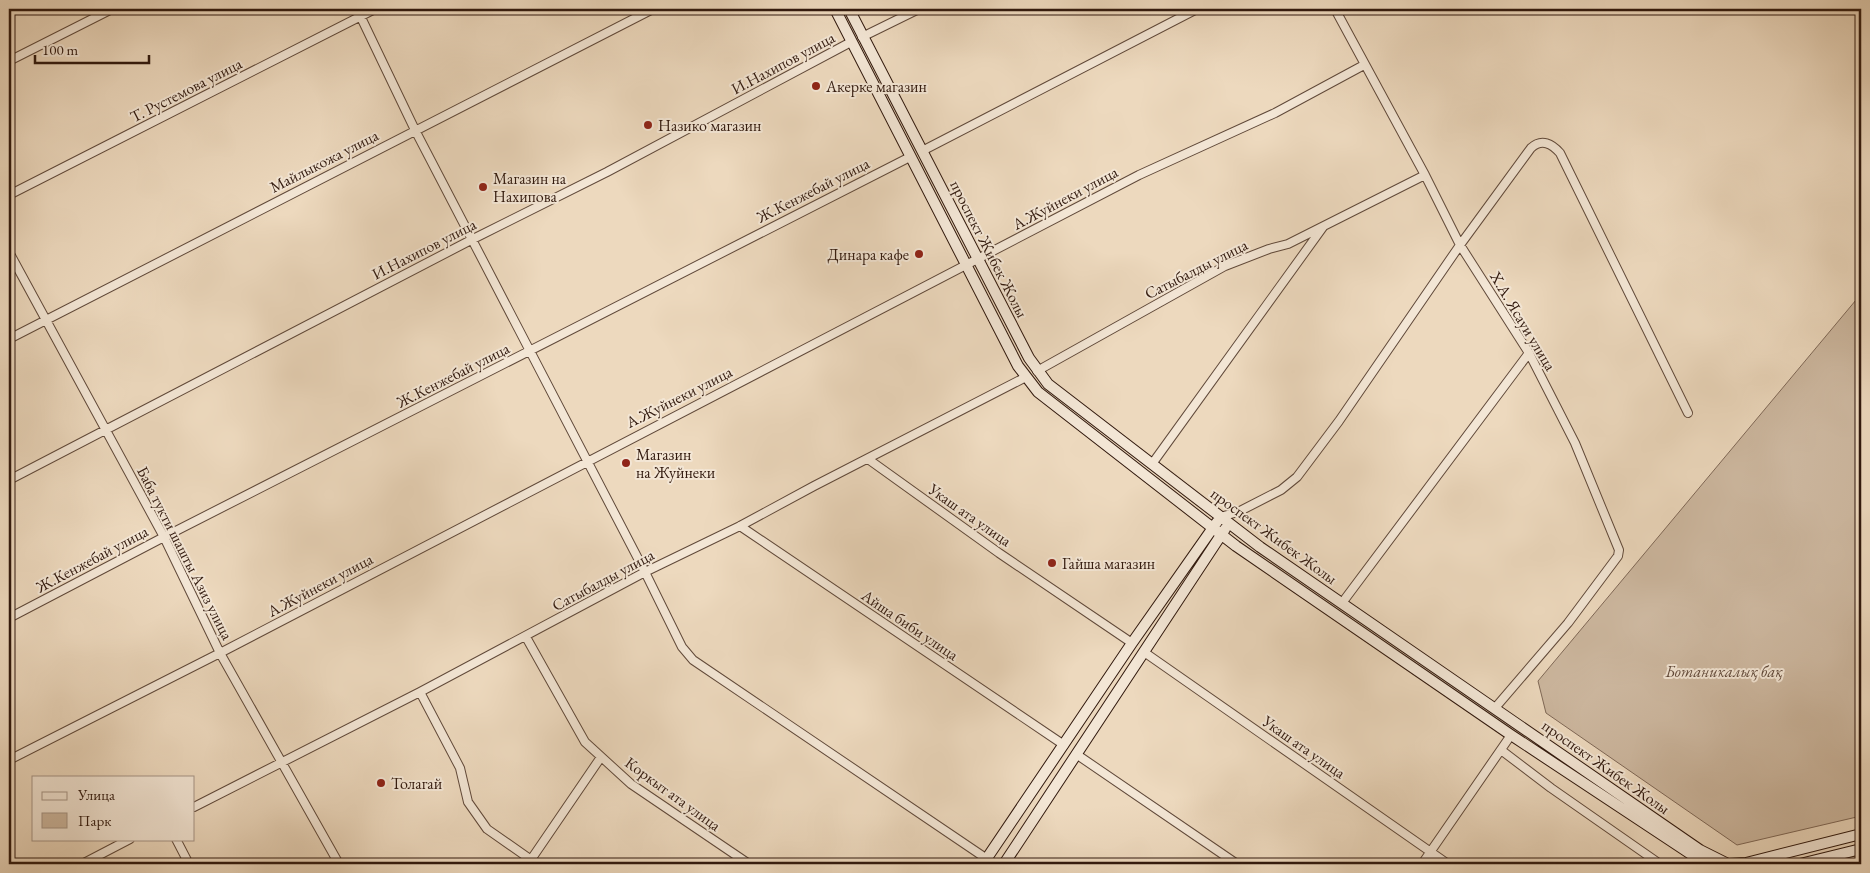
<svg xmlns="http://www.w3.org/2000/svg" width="1870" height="873" font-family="'EB Garamond',serif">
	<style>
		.green { fill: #cdb8a0; stroke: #7f6857 }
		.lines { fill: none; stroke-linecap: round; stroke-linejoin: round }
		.street-casing { stroke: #60493a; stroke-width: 10 }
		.secondary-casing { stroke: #31190e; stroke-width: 12 }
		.street { stroke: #f3e6d5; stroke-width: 8 }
		.secondary { stroke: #f3e6d5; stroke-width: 10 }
		.poi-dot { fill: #8f2418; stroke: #f3e6d5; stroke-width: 2 }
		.labels { text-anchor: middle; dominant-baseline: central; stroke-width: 4; stroke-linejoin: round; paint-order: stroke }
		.street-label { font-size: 16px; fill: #31190e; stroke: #f3e6d5 }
		.poi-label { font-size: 16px; fill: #31190e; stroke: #f3e6d5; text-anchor: start }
		.park-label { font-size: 16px; font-style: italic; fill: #60493a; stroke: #f3e6d5 }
	</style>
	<rect width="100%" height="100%" fill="#edd9be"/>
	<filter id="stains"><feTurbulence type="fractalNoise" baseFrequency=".004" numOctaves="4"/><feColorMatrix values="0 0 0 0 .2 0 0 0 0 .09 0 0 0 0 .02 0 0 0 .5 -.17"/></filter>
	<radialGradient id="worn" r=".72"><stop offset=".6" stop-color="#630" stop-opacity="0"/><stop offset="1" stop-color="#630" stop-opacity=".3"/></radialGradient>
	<path class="green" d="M1861,294v522l-124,29 -191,-132 -8,-32z"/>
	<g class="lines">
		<g class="street-casing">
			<path id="street" d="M357,9l58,121 230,442 37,75 11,13 294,199
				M1335,9l90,166 35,70 71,-97c11,-10 21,-4 29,5l128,260
				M862,37l57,-28
				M9,61l103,-52
				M922,151l275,-142
				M9,195l366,-186
				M9,252l155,285 56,116 119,211
				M9,339l644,-330
				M1037,371l188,-105 44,-17 19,-5 137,-69
				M868,459l131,94 133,90
				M1152,464l171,-237
				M9,480l464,-241 134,-67 244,-130
				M1220,517l18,-5 43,-22 16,-13 42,-56 121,-176 69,108 46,90 44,107 -1,6 -50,67 -73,85
				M740,526l324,219
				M1342,603l187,-250
				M9,618l155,-81 746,-380
				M526,637l59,105 46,42 118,80
				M1144,652l304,212
				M420,692l40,76 8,34 19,27 50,35
				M1501,750l50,38 109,76
				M1076,754l161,110
				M9,760l211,-107 919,-478 136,-62 89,-48
				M194,807l226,-115 225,-120 95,-46 74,-40 212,-109
				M176,839l13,25
				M82,864l48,-25
				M528,864l73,-107
				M1422,864l89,-129"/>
		</g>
		<g class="secondary-casing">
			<path id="secondary" d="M835,9l183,357 20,26 198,154 275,189 195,129
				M849,9l180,349 19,26 212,163 440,303 28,14 18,-1 115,-29
				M983,864l149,-221 85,-121
				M1004,864l221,-335
				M1800,864l61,-15"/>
		</g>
		<use href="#street" class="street"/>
		<use href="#secondary" class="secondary"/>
	</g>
	<g class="poi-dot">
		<circle cx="816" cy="86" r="5"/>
		<circle cx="648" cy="125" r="5"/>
		<circle cx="483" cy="187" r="5"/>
		<circle cx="919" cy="254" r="5"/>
		<circle cx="626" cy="463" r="5"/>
		<circle cx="1052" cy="563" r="5"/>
		<circle cx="381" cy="783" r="5"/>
	</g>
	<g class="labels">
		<g class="street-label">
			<text transform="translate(783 63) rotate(-28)">И.Нахипов улица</text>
			<text transform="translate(186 90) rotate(-27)">Т. Рустемова улица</text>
			<text transform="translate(324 161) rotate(-27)">Майлыкожа улица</text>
			<text transform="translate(813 190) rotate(-27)">Ж.Кенжебай улица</text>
			<text transform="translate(1065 198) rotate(-28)">А.Жуйнеки улица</text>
			<text transform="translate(424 249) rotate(-27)">И.Нахипов улица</text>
			<text transform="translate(989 249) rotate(63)">проспект Жибек Жолы</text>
			<text transform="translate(1196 269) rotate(-27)">Сатыбалды улица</text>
			<text transform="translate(1523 321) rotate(59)">Х.А. Ясауи улица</text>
			<text transform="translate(453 375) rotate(-27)">Ж.Кенжебай улица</text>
			<text transform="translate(679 397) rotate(-27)">А.Жуйнеки улица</text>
			<text transform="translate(970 515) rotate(35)">Укаш ата улица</text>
			<text transform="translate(1274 536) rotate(36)">проспект Жибек Жолы</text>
			<text transform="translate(185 553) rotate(63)">Баба тукти шашты Азиз улица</text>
			<text transform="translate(92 559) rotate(-28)">Ж.Кенжебай улица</text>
			<text transform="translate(603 580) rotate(-28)">Сатыбалды улица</text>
			<text transform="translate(320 585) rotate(-28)">А.Жуйнеки улица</text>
			<text transform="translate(910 625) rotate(34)">Айша биби улица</text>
			<text transform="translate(1304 747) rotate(35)">Укаш ата улица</text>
			<text transform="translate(1606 767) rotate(35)">проспект Жибек Жолы</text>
			<text transform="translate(673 794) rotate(36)">Коркыт ата улица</text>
		</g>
		<g class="poi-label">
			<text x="826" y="86">Акерке магазин</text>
			<text x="658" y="125">Назико магазин</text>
			<text x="493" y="178">Магазин на<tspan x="493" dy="18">Нахипова</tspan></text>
			<text x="909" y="254" text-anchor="end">Динара кафе</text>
			<text x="636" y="454">Магазин<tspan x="636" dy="18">на Жуйнеки</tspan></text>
			<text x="1062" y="563">Гайша магазин</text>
			<text x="391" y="783">Толагай</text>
		</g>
		<g class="park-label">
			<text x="1724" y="671">Ботаникалық бақ</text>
		</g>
	</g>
	<rect width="1870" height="873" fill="none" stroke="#edd9be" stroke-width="30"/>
	<rect x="10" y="10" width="1850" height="853" fill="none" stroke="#31190e" stroke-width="2.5"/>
	<rect x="15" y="15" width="1840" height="843" fill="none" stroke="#31190e"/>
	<rect x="32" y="776" width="162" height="65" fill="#f3e6d5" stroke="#a59485"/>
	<rect x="42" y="792" width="25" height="8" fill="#f3e6d5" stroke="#a59485"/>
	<text x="78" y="800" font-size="15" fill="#31190e">Улица</text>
	<rect x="42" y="813" width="25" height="15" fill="#cdb8a0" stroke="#a59485"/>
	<text x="78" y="826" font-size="15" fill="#31190e">Парк</text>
	<path d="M35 55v8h114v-8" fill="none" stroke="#31190e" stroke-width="2.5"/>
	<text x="42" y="55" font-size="15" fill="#31190e" stroke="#f3e6d5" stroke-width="4" paint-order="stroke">100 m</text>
	<rect width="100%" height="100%" filter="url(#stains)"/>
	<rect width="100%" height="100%" fill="url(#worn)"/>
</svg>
